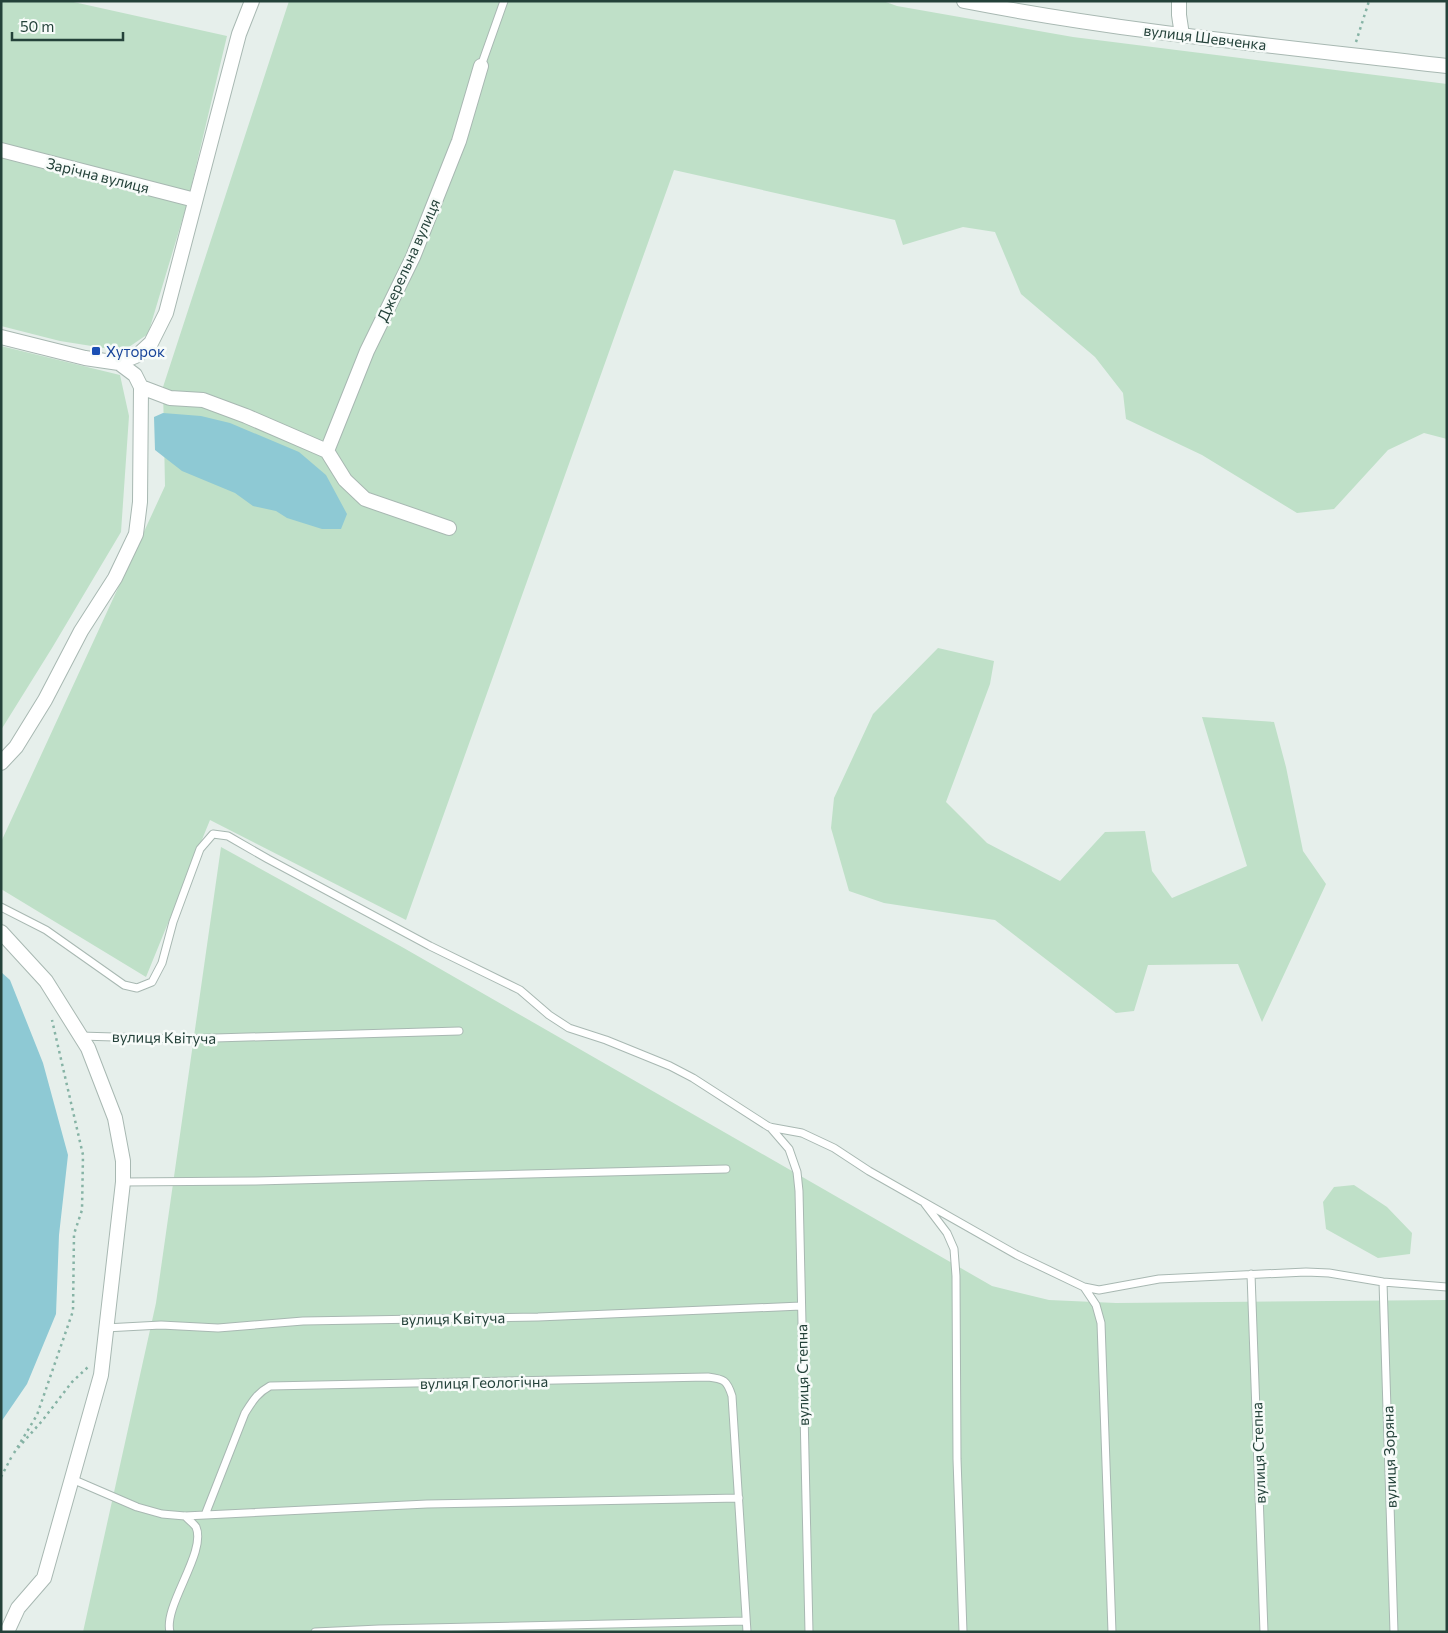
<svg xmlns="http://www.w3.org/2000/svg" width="1448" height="1633" font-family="Commissioner,sans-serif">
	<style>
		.green { fill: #bfe0c8 }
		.water { fill: #8ec9d4 }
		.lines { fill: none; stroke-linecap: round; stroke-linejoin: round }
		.service-casing { stroke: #a8b8b2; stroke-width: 9 }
		.minor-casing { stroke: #a8b8b2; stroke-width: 16 }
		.path { stroke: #86b3a5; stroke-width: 2.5; stroke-dasharray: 2.5 4; stroke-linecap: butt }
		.service { stroke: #fff; stroke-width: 7 }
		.minor { stroke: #fff; stroke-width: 14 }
		.transit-dot { fill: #1a4fb4; stroke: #f7fbf9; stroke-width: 2 }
		.labels { text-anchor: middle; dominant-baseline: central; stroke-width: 5; stroke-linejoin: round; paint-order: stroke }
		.street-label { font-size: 15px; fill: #24423a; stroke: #f7fbf9 }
		.transit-label { font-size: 15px; fill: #164399; stroke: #f7fbf9; text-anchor: start }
	</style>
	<rect width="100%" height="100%" fill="#e6efeb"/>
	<path class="green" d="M1,1h68l158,35 -40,168 -39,130 -25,17 -63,-10 -59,-15z
		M289,1h594l14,5 176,31 374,47v355l-23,-6 -36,17 -54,59 -37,4 -95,-58 -76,-36 -3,-26 -28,-36 -74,-63 -26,-62 -32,-5 -60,18 -8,-25 -221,-50 -268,750 -196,-100 -64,157 -145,-88v-47l164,-356 -2,-99z
		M1,346l119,29 9,41 -8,116 -69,116 -51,82z
		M938,648l56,13 -4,23 -44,118 41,41 73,38 45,-49 40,-1 7,40 20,27 75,-32 -45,-149 72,5 12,45 17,84 23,33 -64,138 -24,-58 -90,1 -14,46 -18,2 -121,-93 -111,-17 -35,-12 -18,-63 3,-30 39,-84z
		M221,847l181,100 590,339 57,14 67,3 331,-3v332h-1364l73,-329z
		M1354,1185l33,22 25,26 -2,21 -32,4 -52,-29 -3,-27 11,-15z"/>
	<path class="water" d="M163,413l38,3 29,7 69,29 27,23 21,39 -6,15h-19l-35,-11 -11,-7 -23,-5 -18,-13 -53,-22 -27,-21 -1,-33z
		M1,972l9,8 33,83 25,92 -9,80 -3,79 -29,70 -26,38z"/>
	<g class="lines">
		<g class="service-casing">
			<path id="service" d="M481,66l23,-65
				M1,907l45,23 78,55 13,3 15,-6 10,-19 11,-41 27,-73 13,-15 15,2 40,23 162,87 90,44 29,25 20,13 37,12 64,26 23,12 76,49 33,6 32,15 35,23 148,84 67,32 15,3 60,-11 147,-7 23,1 54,9 64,5
				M80,1036l102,3 277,-8
				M770,1127l19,22 8,23 2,19 10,441
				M123,1182l133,-1 470,-12
				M925,1204l22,29 7,16 2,27 1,183 6,173
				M1251,1274l13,358
				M1383,1282l11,350
				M1084,1287l12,18 5,18 11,309
				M105,1328l56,-3 57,3 85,-7 235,-4 263,-11
				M72,1479l65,28 25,7 23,2 242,-12 312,-6
				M205,1515l40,-102c7,-11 12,-20 25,-27l438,-9c16,2 19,3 24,19l15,236
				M170,1632c-7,-26 37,-80 26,-105 -3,-4 -8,-8 -11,-11
				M315,1632l64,-3 367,-8"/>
		</g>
		<g class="minor-casing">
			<path id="minor" d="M964,1c159,31 322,46 483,65
				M1179,1v14l3,20
				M1,150l194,50
				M1,337l84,21 34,5 19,-8 13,-12 15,-30 73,-279 13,-33
				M141,387l29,11 33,2 43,16 81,35 18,29 20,19 84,29
				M327,451l40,-100 46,-94 46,-116 22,-75
				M1,763l15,-16 29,-47 36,-69 34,-53 21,-44 4,-32 1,-115 -6,-12 -16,-12
				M1,932l45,49 42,67 27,70 8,43v21l-22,193 -57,203 -26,30 -11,24"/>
		</g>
		<path class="path" d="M1356,42l13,-41
			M18,1448l24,-27 30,-39 16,-15
			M14,1453l23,-38 36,-104 1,-77 8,-24 1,-55 -31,-135
			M1,1477l12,-23"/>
		<use href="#service" class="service"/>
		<use href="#minor" class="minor"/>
	</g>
	<rect class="transit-dot" x="91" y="346" width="10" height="10" rx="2.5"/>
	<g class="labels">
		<g class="street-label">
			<text transform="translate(1205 37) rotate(7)">вулиця Шевченка</text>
			<text transform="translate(98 175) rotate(14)">Зарічна вулиця</text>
			<text transform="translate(408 260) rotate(-66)">Джерельна вулиця</text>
			<text transform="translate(164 1037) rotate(1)">вулиця Квітуча</text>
			<text transform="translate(453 1318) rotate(-1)">вулиця Квітуча</text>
			<text transform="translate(802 1375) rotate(-91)">вулиця Степна</text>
			<text transform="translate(484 1382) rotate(-1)">вулиця Геологічна</text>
			<text transform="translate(1258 1453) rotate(-92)">вулиця Степна</text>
			<text transform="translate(1389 1457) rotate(-92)">вулиця Зоряна</text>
		</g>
		<g class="transit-label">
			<text x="106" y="351">Хуторок</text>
		</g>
	</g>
	<rect width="1448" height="1633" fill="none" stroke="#24423a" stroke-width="5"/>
	<path d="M12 32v8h111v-8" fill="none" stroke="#24423a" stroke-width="2.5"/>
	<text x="20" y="32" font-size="15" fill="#24423a" stroke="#f7fbf9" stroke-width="4" paint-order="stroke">50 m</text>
</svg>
